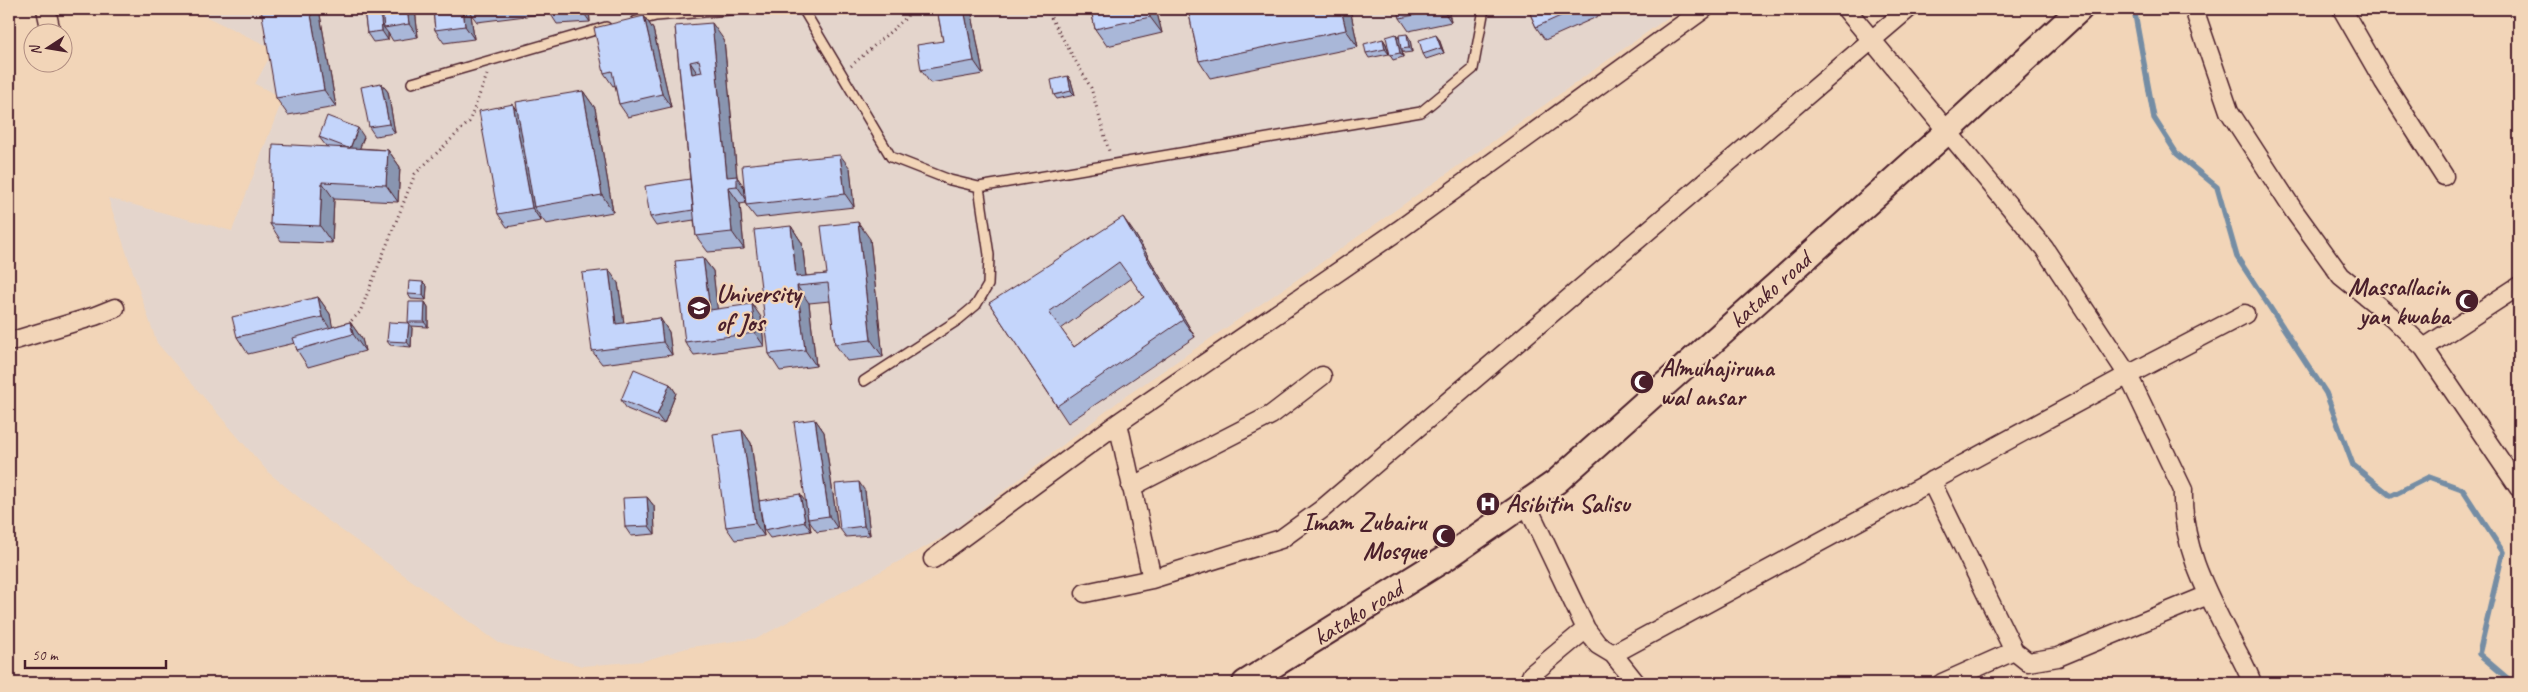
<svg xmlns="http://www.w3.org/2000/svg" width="2528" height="692" font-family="Caveat,sans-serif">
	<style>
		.built { fill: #e4d5cc }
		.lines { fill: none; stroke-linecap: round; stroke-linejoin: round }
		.stream { stroke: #758da4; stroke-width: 5.5 }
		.lane-casing { stroke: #4a1f2b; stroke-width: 12 }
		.street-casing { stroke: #4a1f2b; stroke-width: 21 }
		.secondary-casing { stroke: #4a1f2b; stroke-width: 28 }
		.path { stroke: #4a1f2b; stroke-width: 3; stroke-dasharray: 1 4; stroke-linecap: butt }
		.lane { stroke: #f2d5b8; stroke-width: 9 }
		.street { stroke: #f2d5b8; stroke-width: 18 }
		.secondary { stroke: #f2d5b8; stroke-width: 24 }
		.wall { fill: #a9b7d8; stroke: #4a1f2b; fill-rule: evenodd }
		.shaded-wall { fill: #8995b0; stroke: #4a1f2b }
		.building { fill: #c4d5fb; stroke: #4a1f2b; fill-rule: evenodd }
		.labels { text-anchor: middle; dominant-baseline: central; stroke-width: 4.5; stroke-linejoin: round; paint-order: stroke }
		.poi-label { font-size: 25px; font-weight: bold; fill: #4a1f2b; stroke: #f2d5b8; text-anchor: start }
		.street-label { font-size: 25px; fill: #4a1f2b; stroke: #f2d5b8 }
	</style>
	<rect width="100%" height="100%" fill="#f2d5b8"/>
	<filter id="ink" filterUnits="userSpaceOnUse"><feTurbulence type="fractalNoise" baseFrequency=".02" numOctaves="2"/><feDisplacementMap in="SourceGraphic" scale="10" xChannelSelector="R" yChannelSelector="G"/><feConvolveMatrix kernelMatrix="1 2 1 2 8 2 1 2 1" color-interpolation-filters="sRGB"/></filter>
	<g filter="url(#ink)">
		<path class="built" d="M190,9h1490l-375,265 -182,124 -174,136 -191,104 -68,9 -47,14 -61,5 -83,-23 -176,-126 -54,-44 -112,-130 -49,-145 124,33 51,-133 -28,-14 19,-35z"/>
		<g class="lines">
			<path class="stream" d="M2134,9l20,109 23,36 40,33 20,70 89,136 27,72 38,31 38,-19 33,12 41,63 -24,102 34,29"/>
			<g class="lane-casing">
				<path id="lane" d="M803,9l88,148 59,23 29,7 442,-75 52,-43 11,-60
					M636,21l20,-5 85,-7
					M412,83l194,-56
					M864,381l94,-61 18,-15 12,-20 1,-30 -10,-68"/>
			</g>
			<g class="street-casing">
				<path id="street" d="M46,9l5,23
					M1846,9l198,239 84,127 55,115c-2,55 23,101 47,148 8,15 17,30 22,45
					M2194,9l35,102 65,100 47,65 51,41 32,31 95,140
					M2342,9l42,73 60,94
					M9,342l86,-26 20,-8
					M2424,348l95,-62
					M1118,423l34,156
					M1931,481l83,170
					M1131,487l140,-72 51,-39
					M1526,503l60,126 12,16 15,9 23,29
					M933,559l185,-136 281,-193 305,-221
					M1085,593l67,-14 129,-40 40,-29 587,-501
					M1613,654l515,-279 117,-61
					M1528,683l4,-9 54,-45
					M1942,683l72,-32 14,11 30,-5 150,-62"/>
			</g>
			<g class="secondary-casing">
				<path id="secondary" d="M1245,683l204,-127 107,-74 392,-351 132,-122"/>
			</g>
			<path class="path" d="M1046,9l45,79 18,63
				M851,66l56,-49 2,-8
				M348,324l12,-12 55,-138 54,-52 18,-47"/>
			<use href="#lane" class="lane"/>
			<use href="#street" class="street"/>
			<use href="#secondary" class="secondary"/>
		</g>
		<path class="wall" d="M319,9l17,98 -48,8 -12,-17z
			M364,9h51l3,28 -25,4 -5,-8v7l-15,2 -6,-9z
			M433,9h156l1,13 -33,2 -7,-11 -73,9 -6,-8 3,25 -30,4 -9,-13z
			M937,9h34l12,65 -53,9 -9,-13 22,-29z
			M1091,9h65l6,24 -55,13 -12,-17z
			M1188,9h162l8,38 -148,31 -11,-17z
			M1398,9h50l3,13 -42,9 -9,-13z
			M1528,9h68l3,7 -54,24 -9,-13z
			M1603,9h10l-7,3z
			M644,16l9,13 18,78 -43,10 -9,-13 -4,-19 -2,1 -9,-13z
			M675,26l49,14 13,137 8,11 105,-20 4,39 -98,11 -10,-13v-2l-6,1 4,45 -36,3 -12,-16 -2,-16 -38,6 -6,-9 40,-38z
			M1396,34l4,5h10l2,13 -8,1 -2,-3 1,7 -10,3 -3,-5z
			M1383,39l3,5 3,10 -20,4 -3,-5z
			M1439,39l5,14 -18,6 -3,-5z
			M1068,76l3,5 4,14 -18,4 -3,-4z
			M381,83l7,9 7,41 -20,3 -6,-9z
			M583,91l12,17 18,104 -67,12 -6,-8 1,5 -34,6 -9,-13 15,-110 4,6z
			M319,137h45l-5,11 29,2 12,17 -2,35 -64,-3 -2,44 -51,-2 -11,-17 58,-77 -2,-1z
			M791,226l11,17 4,33 21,-2 43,-35 13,118 -36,4 -12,-17 -5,-43 -21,2 7,63 -36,5 -11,-17z
			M1135,234l60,103 -127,86 -79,-120zM1131,278l13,19 -70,50 -13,-18z
			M703,258l10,13 4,38 44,8 3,29 -70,9 -9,-13z
			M618,283l6,40 36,-5 9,14 3,23 -70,9 -10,-13z
			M427,286l-1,14 -15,-1 -3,-5z
			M318,297l12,17 2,13 18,-5 12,17 3,12 -57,16 -11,-17 -2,-7 -47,11 -11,-17z
			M425,302l3,5v20l-17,-1 -3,-4z
			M412,328l-1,19 -21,-2 -3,-4z
			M670,384l6,9 -12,31 -37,-15 -6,-9z
			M815,419l9,13 14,97 -21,3 -8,-11 2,10 -41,7 -6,-8 -4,-22 4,28 -29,4 -9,-13 16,-97 9,13 8,58 47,1z
			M865,491l5,44 -24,2 -6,-8z
			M647,497l7,9 1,28 -24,2 -6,-9z"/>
		<path class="shaded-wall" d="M310,9h9l17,98 -12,-17z
			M380,9h5l-1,19 4,5v7l-6,-9z
			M407,9h8l3,28 -9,-13z
			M463,9h8h-3l3,5 3,25 -9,-13z
			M581,9h8l1,13z
			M964,9h7l12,65 -9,-13z
			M1148,9h8l6,24 -12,-16z
			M1341,9h9l8,38 -12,-17z
			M1442,9h6l3,13z
			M644,16l9,13 18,78 -9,-13z
			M712,23l12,17 13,137 11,16 1,10 -12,-17 -10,-9z
			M1396,34l4,5 3,18 -3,-4z
			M1407,34l3,5 2,13 -3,-4z
			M1436,35l3,4 5,14 -3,-5z
			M1383,39l3,5 3,10 -4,-5z
			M690,62l11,17 -9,-5z
			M1068,76l3,5 4,14 -4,-4z
			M381,83l7,9 7,41 -6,-9z
			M583,91l12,17 18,104 -11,-17z
			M513,104l9,13 12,90 6,9 1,5 -9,-13z
			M358,128l6,9 -8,21 -6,-9z
			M388,150l12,17 -2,35 -12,-17z
			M840,155l10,13 4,39 -9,-13z
			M322,182l12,17 -2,44 -12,-17z
			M728,187l12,17 4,45 -12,-17z
			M1123,217l12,17 60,103 -12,-17z
			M858,222l12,17 13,118 -12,-17z
			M791,226l11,17 5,42 -11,-8z
			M703,258l10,13 6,52 -9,-13z
			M609,270l9,13 8,54 -10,-13z
			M423,282l4,4 -1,14 -3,-5z
			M797,286l12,17 7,63 -11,-16z
			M318,297l12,17 4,20 -12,-17z
			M425,302l3,5v20l-4,-5z
			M752,304l9,13 3,29 -9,-13z
			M660,318l9,14 3,23 -9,-13z
			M350,322l12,17 3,12 -12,-17z
			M409,323l3,5 -1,19 -4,-5z
			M670,384l6,9 -12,31 -7,-9z
			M815,419l9,13 14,97 -9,-13z
			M742,430l9,13 13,93 -9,-13z
			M859,482l6,9 5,44 -6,-9z
			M800,494l6,9 2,16 1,2 2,10 -6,-9z
			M647,497l7,9 1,28 -6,-8z"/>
		<path class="building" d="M261,9h49l14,81 -48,8z
			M364,9h16l2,22 -15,2z
			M382,9h25l2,15 -25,4z
			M433,9h30l2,17 -30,4z
			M548,9h29l-29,2z
			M937,9h27l10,52 -53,9 -4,-25 26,-4z
			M1091,9h57l2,8 -55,12z
			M1188,9h153l5,21 -147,31z
			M1398,9h44l-42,9z
			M1528,9h48l-40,18z
			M644,16l18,78 -43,10 -7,-33 -8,2 -10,-45z
			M712,23l15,154 10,-1v10l-9,1 4,45 -36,4 -21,-210zM699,60l3,12 -10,2 -2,-12z
			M1396,34l4,19 -10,2 -4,-18z
			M1407,34l2,14 -8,1 -2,-14z
			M1436,35l5,13 -18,6 -4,-14z
			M1383,39l2,10 -19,4 -2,-9z
			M1068,76l3,15 -17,4 -3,-15z
			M381,83l8,41 -20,3 -8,-40z
			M583,91l19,104 -68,12 -18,-105z
			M513,104l19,104 -34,6 -19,-103z
			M327,116l31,12 -8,20h-2l-29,-11z
			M273,144l115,6 -2,35 -64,-3 -2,44 -50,-2z
			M840,155l5,39 -99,11 -4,-40z
			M690,179l3,31 -43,7 -5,-31z
			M1123,217l60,103 -126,86 -68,-103zM1119,262l25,35 -70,50 -25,-35z
			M858,222l13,118 -36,4 -7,-61 -31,3 8,64 -36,4 -15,-124 37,-4 5,51 31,-3 -6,-48z
			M703,258l7,52 42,-6 3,29 -70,9 -10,-81z
			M609,270l7,54 44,-6 3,24 -71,9 -10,-78z
			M409,281l14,1v13l-15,-1z
			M318,297l4,20 -85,20 -5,-20z
			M409,302h16l-1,20h-16z
			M350,322l3,12 -56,16 -4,-12z
			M389,322l20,1 -2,19 -20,-1z
			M634,369l36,15 -13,31 -36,-15z
			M815,419l14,97 -21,3 -14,-97z
			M742,430l13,93 -29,4 -13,-93z
			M859,482l5,44 -24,3 -5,-45z
			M800,494l5,28 -41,8 -5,-29z
			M647,497l2,29 -24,1 -2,-29z"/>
	</g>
	<defs>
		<g id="mosque-disc" transform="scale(1.25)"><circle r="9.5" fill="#4a1f2b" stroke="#f2d5b8"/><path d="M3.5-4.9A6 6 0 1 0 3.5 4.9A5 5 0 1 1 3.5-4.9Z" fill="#fff"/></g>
		<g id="university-disc" transform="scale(1.25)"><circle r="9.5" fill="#4a1f2b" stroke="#f2d5b8"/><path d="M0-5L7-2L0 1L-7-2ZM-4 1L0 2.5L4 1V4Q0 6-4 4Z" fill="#fff"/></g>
		<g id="hospital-disc" transform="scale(1.25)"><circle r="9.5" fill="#4a1f2b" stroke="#f2d5b8"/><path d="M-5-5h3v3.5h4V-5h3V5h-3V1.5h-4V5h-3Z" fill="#fff"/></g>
	</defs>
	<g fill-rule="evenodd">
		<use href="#mosque-disc" x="2467" y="301"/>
		<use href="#university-disc" x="699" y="308"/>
		<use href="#mosque-disc" x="1642" y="382"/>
		<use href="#hospital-disc" x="1488" y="504"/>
		<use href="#mosque-disc" x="1444" y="536"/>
	</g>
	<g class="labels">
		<g class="poi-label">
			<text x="2450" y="287" text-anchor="end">Massallacin<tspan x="2450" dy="29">yan kwaba</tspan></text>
			<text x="716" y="294">University<tspan x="716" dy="29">of Jos</tspan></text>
			<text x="1660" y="368">Almuhajiruna<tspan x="1660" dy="29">wal ansar</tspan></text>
			<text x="1506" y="504">Asibitin Salisu</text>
			<text x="1426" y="522" text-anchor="end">Imam Zubairu<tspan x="1426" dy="29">Mosque</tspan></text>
		</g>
		<g class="street-label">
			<text transform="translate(1770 290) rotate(-42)">katako road</text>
			<text transform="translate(1358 613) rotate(-32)">katako road</text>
		</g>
	</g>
	<rect width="2528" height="692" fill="none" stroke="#f2d5b8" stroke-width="30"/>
	<rect x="15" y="15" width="2498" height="662" fill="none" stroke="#4a1f2b" stroke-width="2" filter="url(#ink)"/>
	<g transform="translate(48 48) rotate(258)"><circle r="24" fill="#f2d5b8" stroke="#af8c80"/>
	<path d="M0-4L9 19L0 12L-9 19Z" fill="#4a1f2b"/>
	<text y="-8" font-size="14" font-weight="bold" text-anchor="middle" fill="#4a1f2b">N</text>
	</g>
	<path d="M25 660v8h141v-8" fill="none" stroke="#4a1f2b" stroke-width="2.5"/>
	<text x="32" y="660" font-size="15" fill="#4a1f2b" stroke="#f2d5b8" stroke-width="4" paint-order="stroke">50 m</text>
</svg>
